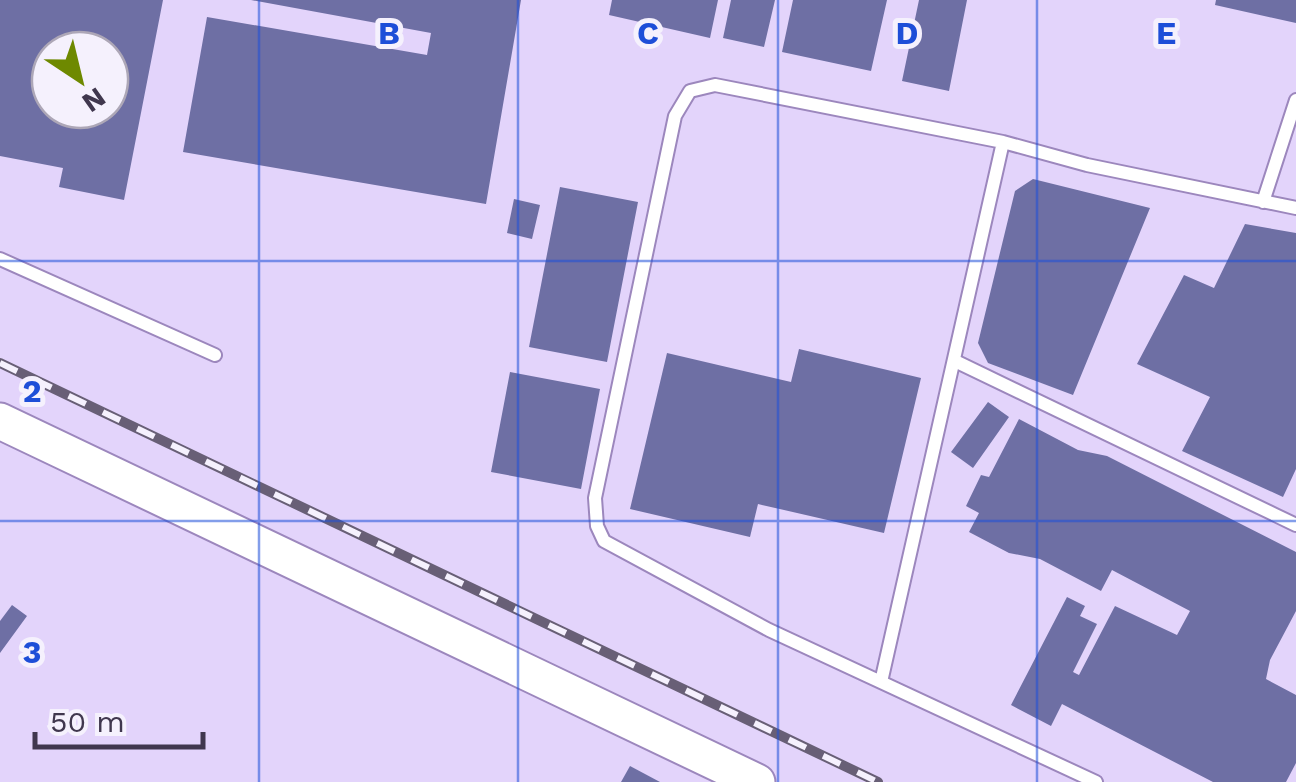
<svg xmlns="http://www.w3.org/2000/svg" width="1296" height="782" font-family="'Work Sans',sans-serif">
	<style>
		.built { fill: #e3d4fb; fill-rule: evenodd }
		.building { fill: #6e6fa4; fill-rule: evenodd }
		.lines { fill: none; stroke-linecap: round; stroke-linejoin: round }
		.lane-casing { stroke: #9c87bd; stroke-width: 16 }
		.secondary-casing { stroke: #9c87bd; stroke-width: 39 }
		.lane { stroke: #fff; stroke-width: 12 }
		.secondary { stroke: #fff; stroke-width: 35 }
		.rail-casing { stroke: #685f76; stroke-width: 10 }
		.rail { stroke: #f5f1fd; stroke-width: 6; stroke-dasharray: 19; stroke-linecap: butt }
		.grid { fill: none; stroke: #1d4ed8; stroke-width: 2.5; stroke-opacity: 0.55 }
		.grid-label { font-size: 32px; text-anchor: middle; font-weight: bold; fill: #1d4ed8; stroke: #f5f1fd; stroke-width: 10; stroke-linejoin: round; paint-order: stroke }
	</style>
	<rect width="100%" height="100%" fill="#eae1f9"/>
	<path class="built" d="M0,0h1296v782h-1296zM50,50h60v60h-60z"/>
	<path class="building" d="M0,0h163l-39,200 -65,-13 4,-19 -63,-12zM50,50h60v60h-60z
		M251,0h270l-35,204 -303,-52 24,-135 220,38 4,-22z
		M612,0h106l-8,38 -101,-23z
		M731,0h44l-11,47 -41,-9z
		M793,0h94l-16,71 -89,-19z
		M919,0h48l-18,91 -47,-10z
		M1216,0h80v23l-81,-18z
		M1033,179l117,29 -77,187 -85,-32 -10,-20 37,-152z
		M560,187l78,15 -31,160 -78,-15z
		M514,199l26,6 -8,34 -25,-6z
		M1245,224l51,9v236l-13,28 -101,-46 28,-54 -73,-33 47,-89 30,13z
		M799,349l122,29 -37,155 -126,-29 -8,33 -120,-28 37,-156 124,29z
		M510,372l90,17 -19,100 -90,-17z
		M988,402l21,15 -36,51 -22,-16z
		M1019,419l59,31 29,6 189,96v59l-26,49 -4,19 30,16v68l-10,19h-73l-151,-78 -11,22 -40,-21 56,-108 18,9 -5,10 17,8 -24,48 6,3 36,-69 62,29 13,-24 -78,-41 -11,21 -61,-32 -31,-6 -40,-21 10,-19 -13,-7 15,-31 8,2z
		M12,605l15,11 -27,37v-32z
		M630,766l30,16h-39z"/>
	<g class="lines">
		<g class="lane-casing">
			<path id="lane" d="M1263,202l33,-102
				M0,259l215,96
				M955,361l341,164
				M881,682l122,-540
				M1096,782l-327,-152 -165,-89 -7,-15 -2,-28 80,-382 15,-25 25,-6 288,57 84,23 209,43"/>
		</g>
		<g class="secondary-casing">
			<path id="secondary" d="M0,421l757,361"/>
		</g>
		<use href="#lane" class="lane"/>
		<use href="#secondary" class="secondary"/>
		<g class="rail-casing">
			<path id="rail" d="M0,363l878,419"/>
		</g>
		<use href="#rail" class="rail"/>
	</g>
	<path class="grid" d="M259,0v782M518,0v782M778,0v782M1037,0v782M0,261h1296M0,521h1296"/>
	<g class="grid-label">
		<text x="389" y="44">B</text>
		<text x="648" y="44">C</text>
		<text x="907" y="44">D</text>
		<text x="1166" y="44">E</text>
		<text x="32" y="402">2</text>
		<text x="32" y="663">3</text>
	</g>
	<g transform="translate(80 80) rotate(145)"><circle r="48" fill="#f5f1fd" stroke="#ada7b7" stroke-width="2.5"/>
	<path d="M0-8L18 38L0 25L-18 38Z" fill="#6e8900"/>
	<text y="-15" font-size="28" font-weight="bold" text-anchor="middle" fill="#40374e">N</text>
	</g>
	<path d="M35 732v15h168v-15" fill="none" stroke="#40374e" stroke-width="5"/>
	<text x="50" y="732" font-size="30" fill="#40374e" stroke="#f5f1fd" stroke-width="8" paint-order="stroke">50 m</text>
</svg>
